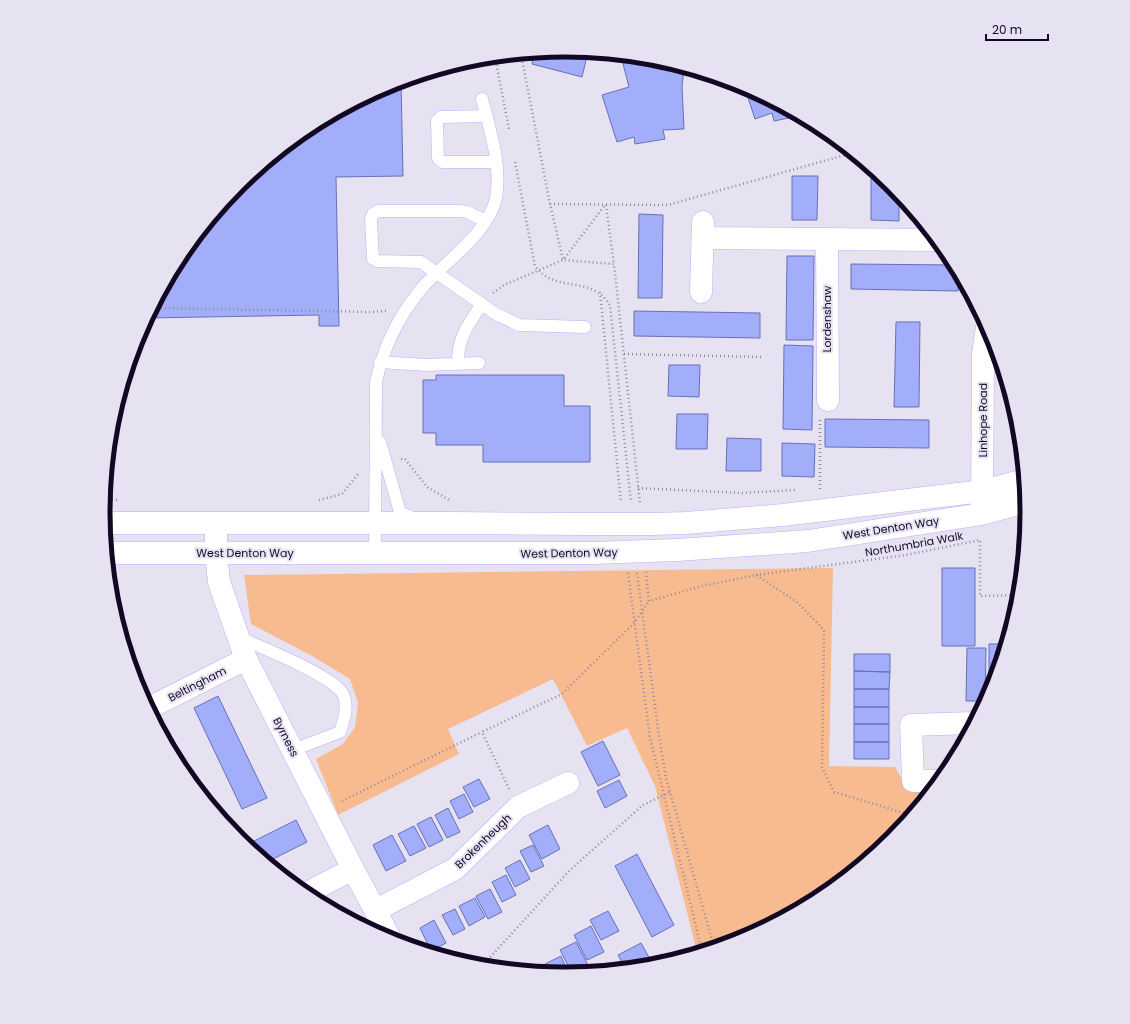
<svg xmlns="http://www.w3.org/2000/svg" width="1130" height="1024" font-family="Poppins,sans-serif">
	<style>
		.green { fill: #f8bb8f }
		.building { fill: #a3aefa; stroke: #6770b7 }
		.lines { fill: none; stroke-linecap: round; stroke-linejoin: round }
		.service-casing { stroke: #c1abf8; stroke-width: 13 }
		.minor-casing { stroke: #c1abf8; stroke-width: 23 }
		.tertiary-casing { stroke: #c1abf8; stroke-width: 23 }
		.path { stroke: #918b9f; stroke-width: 2.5; stroke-dasharray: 1 3; stroke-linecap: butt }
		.service { stroke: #fff; stroke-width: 12 }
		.minor { stroke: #fff; stroke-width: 22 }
		.tertiary { stroke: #fff; stroke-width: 22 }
		.tertiary-bridge-casing { stroke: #c1abf8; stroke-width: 23; stroke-linecap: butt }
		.tertiary-bridge { stroke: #fff; stroke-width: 22 }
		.labels { text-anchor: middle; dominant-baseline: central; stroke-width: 4; stroke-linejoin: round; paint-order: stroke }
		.street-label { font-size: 11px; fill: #120823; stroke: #e6e2f2 }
		.rim { fill: none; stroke: #120823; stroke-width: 5 }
	</style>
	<rect width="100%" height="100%" fill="#e6e2f2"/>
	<path class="green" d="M833,568l-4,198 66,1 13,23 23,1 -39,48 -71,57 -79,43 -45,13 -42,-166 -28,-58 -40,18 -34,-67 -105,50 11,25 -121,61 -22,-56 27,-15 12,-17 3,-24 -8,-24 -36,-22 -63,-33 -7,-49z"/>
	<path class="building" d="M565,50l23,2 -6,25 -50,-13 2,-11z
		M621,56l34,3 33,10h-4l-2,17 2,43 -21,1 2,9 -30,5 -1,-7 -17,5 -15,-47 27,-8z
		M401,81l2,95 -67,1 3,149h-20v-11l-172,3 34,-63 57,-70 71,-57 79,-43z
		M744,86l55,30 -25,5 -2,-8 -17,6z
		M871,169l21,16 7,10v26l-28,-1z
		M792,176h26l-1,44h-25z
		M639,214l24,1 -1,83h-24z
		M787,256h27l-1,84h-27z
		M851,264l104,1 3,8v18l-107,-2z
		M634,311l126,2v25l-126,-2z
		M896,322h24l-1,85h-25z
		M784,345l29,1 -1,84 -29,-1z
		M669,365h31l-1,32 -31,-1z
		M436,375h128v31h26v56h-107v-17h-47v-12h-13v-53h13z
		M677,414h31l-1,35h-31z
		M825,419l104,1v28l-104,-1z
		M727,438l34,1v32h-35z
		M782,443l33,1 -1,33 -32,-1z
		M942,568h33v78h-33z
		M989,644h16l-9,32h-7z
		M967,648h19l-1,53h-19z
		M854,654h36v18l-36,-1z
		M131,665l11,23 -3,1h-1z
		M854,671l36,1 -1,17h-35z
		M854,689h35v18h-35z
		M218,696l49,102 -25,11 -48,-101z
		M854,707h35v17h-35z
		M854,724h35v18h-35z
		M167,733l10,21 -3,2 -11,-21z
		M603,741l17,34 -22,11 -17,-34z
		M854,742h35v17h-35z
		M479,779l11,20 -16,8 -11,-20z
		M619,780l8,16 -22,12 -8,-17z
		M464,794l9,18 -14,7 -9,-18z
		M448,808l12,24 -13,6 -12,-23z
		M431,817l12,23 -14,7 -12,-23z
		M296,820l11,22 -40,20 -21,-17z
		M548,825l12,24 -18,10 -13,-24z
		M414,826l12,22 -16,8 -12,-22z
		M392,835l14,26 -20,10 -13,-26z
		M533,845l11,21 -13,6 -11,-21z
		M637,854l37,71 -22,12 -37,-71z
		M520,860l10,19 -15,8 -10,-19z
		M506,875l10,20 -14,7 -10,-20z
		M490,889l12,23 -14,7 -12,-23z
		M475,898l10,19 -16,9 -10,-20z
		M455,909l10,20 -12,6 -11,-20z
		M608,911l11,20 -18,9 -11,-20z
		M434,920l12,23 -15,8 -11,-23z
		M591,926l13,26 -17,8 -13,-25z
		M576,942l12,23 -16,8 -12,-23z
		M641,943l10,18 -11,6 -15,1 -7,-13z
		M561,956l8,18 -20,-2 -4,-8z"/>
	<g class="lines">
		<g class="service-casing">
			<path id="service" d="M487,116l-46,1 -4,4 1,37 4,4h54
				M486,221l-19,-9 -7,-1h-82l-5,3 -2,5 2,40 4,2 44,1 75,52 23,11 66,2
				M380,362l46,3 53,-2
				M458,363c-1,-24 11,-40 24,-59
				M380,442l20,70 15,7
				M375,553l1,-171c7,-34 23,-66 45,-93 22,-26 68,-56 75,-91 6,-32 -6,-68 -14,-99
				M238,637c24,11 88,36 103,54 9,12 3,29 -1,41l-47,18"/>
		</g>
		<g class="minor-casing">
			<path id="minor" d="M703,238l234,2
				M827,239l1,161
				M701,292l2,-70
				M982,509l1,-155 4,-27
				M216,523v29l3,30 27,77 107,210 38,71
				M149,708l97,-49
				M939,781h-26l-2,-56 62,-2
				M305,894l48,-25
				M376,910l79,-41 63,-62 50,-24"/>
		</g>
		<g class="tertiary-casing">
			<path id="tertiary" d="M104,523h345l135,1
				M653,524l33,-1 97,-8 200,-24 41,-11
				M677,550l131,-9 174,-27 44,-12
				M107,553h486"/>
		</g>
		<path class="path" d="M521,54l29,150 13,56 51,4 26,239
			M495,57l14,72
			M515,162l20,104c20,28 55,8 75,39l21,197
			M550,204l118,1 184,-52
			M606,205l8,59
			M600,292l21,210
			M493,293l11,-8 59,-25 42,-55
			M153,308l218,4 15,-1
			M624,354l139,3
			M820,420v69
			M401,459h4l22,28 24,14
			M638,488l104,5 53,-3
			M104,499l16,1
			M319,500l23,-6 17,-21
			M646,572l3,29 53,-15 54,-11 41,27 27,28 -2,137 12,25 77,23
			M628,573l22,165 52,213
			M637,573l22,163 7,42 48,169
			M756,575l150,-20 74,-15v56l39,-1
			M509,789l-27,-57 80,-38 73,-72 14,-21
			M342,801l140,-69
			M482,966l88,-96 73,-65 27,-13"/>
		<use href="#service" class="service"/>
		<use href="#minor" class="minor"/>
		<use href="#tertiary" class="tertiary"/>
		<g class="tertiary-bridge-casing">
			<path id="tertiary-bridge" d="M584,524h69
				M593,553l84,-3"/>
		</g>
		<use href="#tertiary-bridge" class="tertiary-bridge"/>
	</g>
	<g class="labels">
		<g class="street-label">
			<text transform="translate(827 319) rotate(-90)">Lordenshaw</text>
			<text transform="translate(983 420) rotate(-90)">Linhope Road</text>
			<text transform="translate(891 528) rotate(-9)">West Denton Way</text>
			<text transform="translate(914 544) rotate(-10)">Northumbria Walk</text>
			<text x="245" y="553">West Denton Way</text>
			<text transform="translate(569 553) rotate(-1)">West Denton Way</text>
			<text transform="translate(197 684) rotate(-27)">Beltingham</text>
			<text transform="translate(286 737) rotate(63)">Byrness</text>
			<text transform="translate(483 841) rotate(-44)">Brokenheugh</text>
		</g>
	</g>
	<path d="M0 0H1130V1024H0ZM110 512a455 455 0 1 1 910 0a455 455 0 1 1-910 0Z" fill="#e6e2f2" fill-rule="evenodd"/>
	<path class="rim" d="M110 512a455 455 0 1 1 910 0a455 455 0 1 1-910 0Z"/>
	<path d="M986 34v6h62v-6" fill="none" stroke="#120823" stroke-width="2"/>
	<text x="992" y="34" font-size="12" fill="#120823" stroke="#e6e2f2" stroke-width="3" paint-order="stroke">20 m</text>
</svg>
